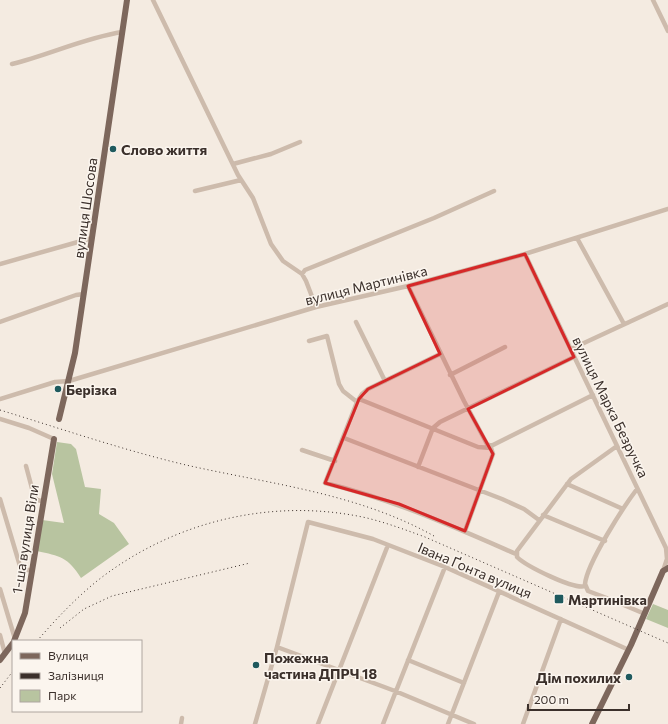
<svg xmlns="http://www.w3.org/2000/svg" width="668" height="724" font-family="Commissioner,sans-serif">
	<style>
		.green { fill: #b8c4a0 }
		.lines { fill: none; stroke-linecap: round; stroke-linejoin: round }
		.minor { stroke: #cdbbac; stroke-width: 4.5 }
		.major { stroke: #7d675c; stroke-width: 6 }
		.rail { stroke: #3b302b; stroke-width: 1; stroke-dasharray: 1 3; stroke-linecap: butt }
		.marked { fill: #d62828; fill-opacity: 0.2; stroke: #d62828; stroke-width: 3; stroke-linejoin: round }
		.poi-dot { fill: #1f5a5e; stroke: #fbf5ee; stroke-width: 1.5 }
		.labels { text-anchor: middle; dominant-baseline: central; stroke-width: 3; stroke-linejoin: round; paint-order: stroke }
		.poi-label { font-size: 14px; font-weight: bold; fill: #3b302b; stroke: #fbf5ee; text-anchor: start }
		.street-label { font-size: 14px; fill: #3b302b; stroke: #fbf5ee }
	</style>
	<rect width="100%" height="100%" fill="#f4ebe1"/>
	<path class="green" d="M57,442l14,2 5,5 9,38 16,2 -2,25 15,9 15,21 -48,34c-13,-21 -21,-22 -44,-27l5,-31 22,3 -12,-49z
		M653,604l15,6v18l-22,-9z"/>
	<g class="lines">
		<path class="minor" d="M153,0l85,175 15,23 18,46 12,17 19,13 4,7 10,26
			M653,0l15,31
			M12,64c37,-9 72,-26 110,-32
			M233,164l38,-10 29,-12
			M195,191l46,-11
			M577,238l47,86
			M525,254l141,294 1,11 -4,12
			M0,264l92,-26
			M302,274l3,-4 129,-52 60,-27
			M408,286l56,115 23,43 4,2
			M0,322l76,-27 8,-1
			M356,322l29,59
			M309,341l18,-5 12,48 4,7 14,11
			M571,349l97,-45
			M440,354l-72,35 -6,5 -5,8 -32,81c67,16 129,44 191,71
			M450,375l55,-28
			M0,399l55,-17 14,-1 247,-74 92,-21 117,-32 143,-45
			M359,399l119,48 13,1
			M0,419l29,9 25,11
			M344,438l158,61 22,10 15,11
			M491,448v-2l102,-51
			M302,450l33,11
			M26,466l8,30 3,4 5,1
			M418,467l15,-39 7,-6 134,-65
			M567,484l56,25
			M637,489c-13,17 -50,74 -52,95l3,7 24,9 33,14
			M0,499l20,67 4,4h7
			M543,515l62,26
			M465,531l28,-77 -2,-6
			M585,586c-11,4 -59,-20 -68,-29v-6l54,-72 46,-33
			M0,589l15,50
			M0,635l5,19
			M277,647l118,44 79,33
			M408,660l56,23
			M181,724l1,-6
			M255,724l22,-77 31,-125 65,17 72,28 184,83
			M318,724l70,-179
			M383,724l62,-157
			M448,724l51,-132
			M523,724l38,-105"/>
		<path class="major" d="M59,419l16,-66 52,-353
			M14,641l11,-28 29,-174
			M0,660l13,-17
			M592,724l39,-79 32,-74 5,-3"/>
		<path class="rail" d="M0,410c62,19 123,40 186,55 84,19 171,28 248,71
			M60,628l24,-19 28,-13 138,-33
			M37,641c19,-22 38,-42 60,-60 76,-60 176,-84 270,-63 20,5 39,12 58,19l243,106
			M0,688l13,-17"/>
	</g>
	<path class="marked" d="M525,254l49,103 -106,52 25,45 -28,77 -66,-27 -74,-21 34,-84 9,-10 72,-35 -32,-68z"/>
	<g class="poi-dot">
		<circle cx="113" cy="149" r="4"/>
		<circle cx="58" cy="389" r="4"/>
		<rect x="554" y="594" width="10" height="10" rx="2"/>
		<circle cx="256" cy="665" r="4"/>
		<circle cx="629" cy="677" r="4"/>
	</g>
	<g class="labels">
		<g class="poi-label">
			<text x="121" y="149">Слово життя</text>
			<text x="66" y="389">Берізка</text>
			<text x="568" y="599">Мартинівка</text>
			<text x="264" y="657">Пожежна<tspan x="264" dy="16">частина ДПРЧ 18</tspan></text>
			<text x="621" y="677" text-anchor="end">Дiм похилих</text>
		</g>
		<g class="street-label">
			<text transform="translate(85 208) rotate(-82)">вулиця Шосова</text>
			<text transform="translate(366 285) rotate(-14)">вулиця Мартинівка</text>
			<text transform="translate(611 407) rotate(64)">вулиця Марка Безручка</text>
			<text transform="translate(25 539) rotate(-81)">1-ша вулиця Віли</text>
			<text transform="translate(475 570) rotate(23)">Івана Ґонта вулиця</text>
		</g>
	</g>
	<rect x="12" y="640" width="130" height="72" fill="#fbf5ee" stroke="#aea6a0"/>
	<rect x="20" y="653" width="20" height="6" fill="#7d675c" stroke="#aea6a0"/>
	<text x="48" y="660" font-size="12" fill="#3b302b">Вулиця</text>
	<rect x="20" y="673" width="20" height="6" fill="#3b302b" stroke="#aea6a0"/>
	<text x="48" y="680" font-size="12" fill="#3b302b">Залізниця</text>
	<rect x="20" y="690" width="20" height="12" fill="#b8c4a0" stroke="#aea6a0"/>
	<text x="48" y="700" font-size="12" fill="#3b302b">Парк</text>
	<path d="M528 704v6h101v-6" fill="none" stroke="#3b302b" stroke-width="2"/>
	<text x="534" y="704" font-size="12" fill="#3b302b" stroke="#fbf5ee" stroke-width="3" paint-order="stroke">200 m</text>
</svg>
